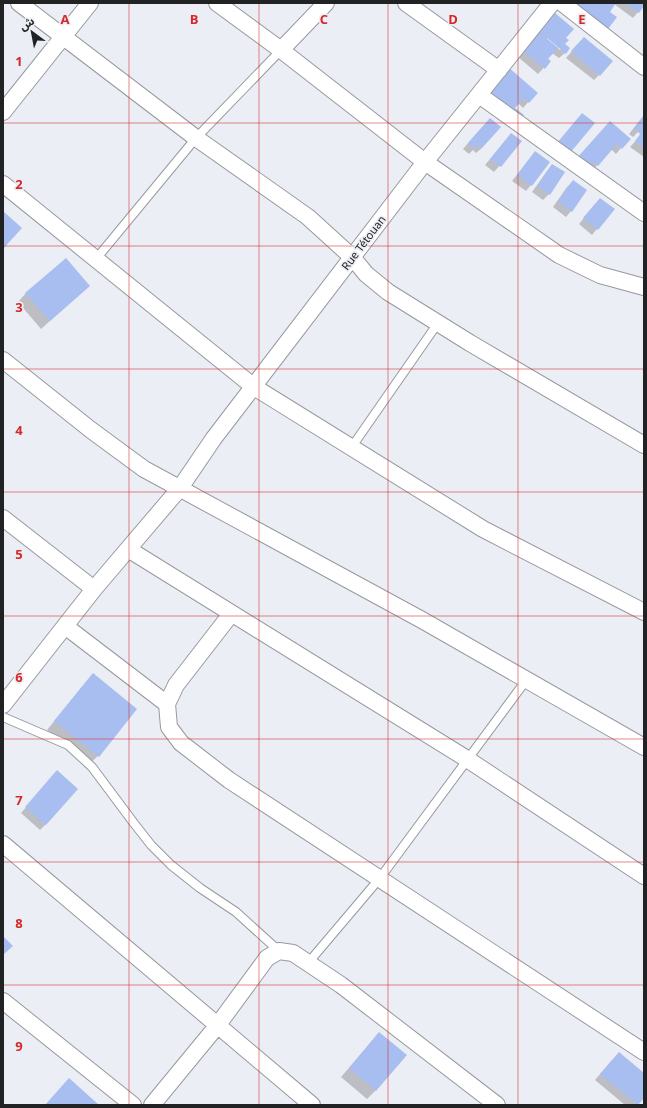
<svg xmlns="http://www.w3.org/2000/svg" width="647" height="1108" font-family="Georgia,'Noto Sans Arabic',serif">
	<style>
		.shadow { fill: #0003; fill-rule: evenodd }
		.building { fill: #a8bdf0 }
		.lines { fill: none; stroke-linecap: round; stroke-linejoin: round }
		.service-casing { stroke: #97999f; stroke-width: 10 }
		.minor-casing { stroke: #97999f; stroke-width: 18 }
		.service { stroke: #fff; stroke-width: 8 }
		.minor { stroke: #fff; stroke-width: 16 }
		.grid { fill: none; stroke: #d62828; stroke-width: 1; stroke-opacity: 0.55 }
		.labels { text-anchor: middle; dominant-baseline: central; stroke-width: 3.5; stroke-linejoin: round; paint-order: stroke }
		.street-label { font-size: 11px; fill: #212224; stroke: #ebeef4 }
		.grid-label { font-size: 13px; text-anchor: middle; font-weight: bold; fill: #d62828; stroke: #ebeef4; stroke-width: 3.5; stroke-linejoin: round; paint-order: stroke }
	</style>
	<rect width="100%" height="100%" fill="#ebeef4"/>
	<path class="shadow" d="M615,3h29v2l-11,13 -19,-14 -54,5z
		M550,20l15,18 -2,7 2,8 -6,5 -7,-5 -5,6 3,2 -12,13 -20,-17zM548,38l14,11 -2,1 -13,-11z
		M578,44l21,31 -5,5 -28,-22z
		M508,69l28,24 -13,15 -5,-5 -4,5 8,8 -9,10 -31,-26 13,-16 -1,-1z
		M644,115v42l-14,-10 11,-12 -3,-3 -5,5 -4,-3z
		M610,122l11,26 -5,6 -5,-5 -19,22 -20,-5z
		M484,125l-2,23 -6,5 -3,-3 -4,4 -6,-5z
		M506,140l14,2 -26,30 -9,-7z
		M535,152l14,11 -23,28 -14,-10z
		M552,165l12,8 -15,21 -6,6 -11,-8 15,-21z
		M573,181l-2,30 -5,6 -13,-10 14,-20z
		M595,204l18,5 -21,26 -13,-11z
		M89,286l-48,43 -23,-27 8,-9z
		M93,674l5,82 -9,8 -42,-34 38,-47z
		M52,777l-6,47 -6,6 -19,-17z
		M379,1033l-3,57 -9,9 -26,-22z
		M613,1059l31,15v22l-7,9h-12l-30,-25z"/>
	<path class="building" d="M572,3h44l-6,9 7,5 -9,12z
		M625,3h19v3l-5,7z
		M555,13l19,16 -8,9 3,2 -4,4 5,4 -4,6 -26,-22z
		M539,32l19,16 -10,11 3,2 -6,8 -22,-18z
		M584,37l29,24 -13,15 -29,-25z
		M508,67l30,26 -9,10 -5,-5 -9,10 9,7 -5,6 -32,-28z
		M582,113l13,10 -25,30 -13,-10z
		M644,115v33l-9,-7 6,-8 -7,-5z
		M490,118l11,9 -19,21 -4,-3 -3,4 -7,-6z
		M610,121l21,18 -9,10 -5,-5 -19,22 -5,-4 -6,7 -11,-10z
		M511,133l11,8 -21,26 -11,-8z
		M535,151l15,11 -18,24 -15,-11z
		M552,164l13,8 -15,23 -13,-9z
		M573,180l14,10 -15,22 -14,-11z
		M600,198l15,11 -17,21 -15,-12z
		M3,211l19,17 -19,21z
		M66,258l24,28 -40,35 -25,-28z
		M93,673l44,36 -38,48 -45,-36z
		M57,770l21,19 -32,36 -21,-18z
		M3,936l10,10 -10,9z
		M379,1032l28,23 -31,36 -27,-23z
		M619,1052l25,21v25l-6,7 -38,-31z
		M69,1078l30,27h-54z"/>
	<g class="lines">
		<g class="service-casing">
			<path id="service" d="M96,259l100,-121 85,-88
				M351,448l87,-125
				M3,717l65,28 24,22 41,55 18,23 20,20 29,23 36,24 43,39
				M308,963l72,-85 147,-199"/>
		</g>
		<g class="minor-casing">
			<path id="minor" d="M19,3l177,135 112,79 45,41 13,16 22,18 82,51 174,102
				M217,3l64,47 144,112 134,93 41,20 44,12
				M406,3l93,67
				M552,3l-127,159 -211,276 -34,50 -52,61 339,210 177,117
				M562,3l82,64
				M281,50l45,-47
				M479,95l165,118
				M3,112l87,-109
				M3,184l251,203 229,142 161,83
				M3,360l88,70 53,39 278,151 222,127
				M3,518l91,71 -91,116
				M94,589l34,-40
				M231,614l-55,71 -9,19 2,23 12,16 48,37 415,272
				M65,626l102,78
				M3,844l309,261
				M3,1001l130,104
				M152,1105l65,-79 50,-68 12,-7 14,2 48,32 156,120"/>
		</g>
		<use href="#service" class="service"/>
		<use href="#minor" class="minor"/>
	</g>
	<path class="grid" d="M129,3v1102M259,3v1102M388,3v1102M518,3v1102M3,123h641M3,246h641M3,369h641M3,492h641M3,616h641M3,739h641M3,862h641M3,985h641"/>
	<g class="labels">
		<g class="street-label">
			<text transform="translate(364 243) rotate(-53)">Rue Tétouan</text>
		</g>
	</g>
	<g class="grid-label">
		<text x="65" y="24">A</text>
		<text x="194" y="24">B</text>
		<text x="324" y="24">C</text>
		<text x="453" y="24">D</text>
		<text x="582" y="24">E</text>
		<text x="19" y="66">1</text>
		<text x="19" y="189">2</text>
		<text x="19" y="312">3</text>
		<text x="19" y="435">4</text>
		<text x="19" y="559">5</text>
		<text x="19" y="682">6</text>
		<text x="19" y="805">7</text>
		<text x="19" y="928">8</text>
		<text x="19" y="1051">9</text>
	</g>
	<rect width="647" height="1108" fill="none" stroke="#212224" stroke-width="8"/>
	<g transform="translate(32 32) rotate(328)" stroke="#ebeef4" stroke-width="3" paint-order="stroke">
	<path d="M0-3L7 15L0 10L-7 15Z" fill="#212224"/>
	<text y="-6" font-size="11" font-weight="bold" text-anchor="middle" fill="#212224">ش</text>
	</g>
</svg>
